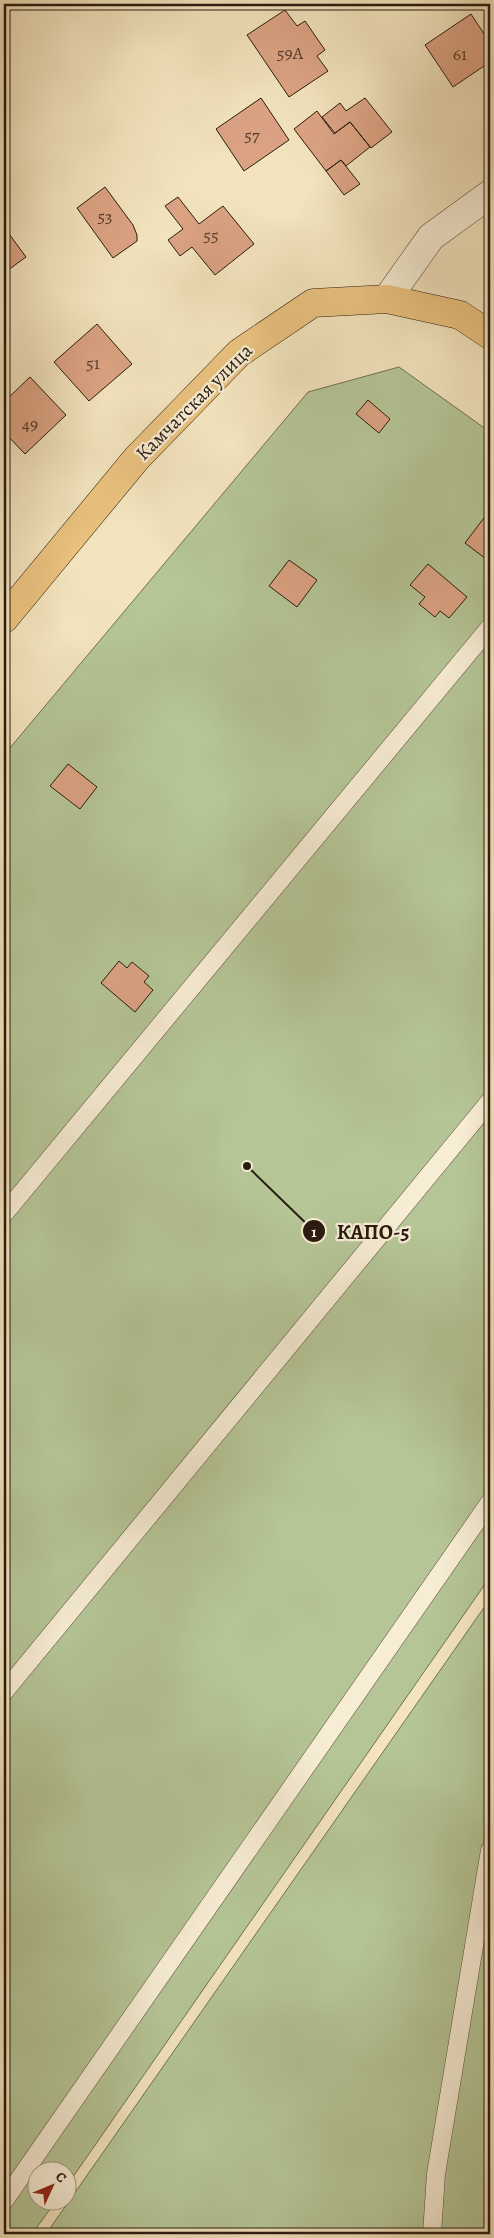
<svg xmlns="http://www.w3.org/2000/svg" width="494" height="2238" font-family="Alegreya,serif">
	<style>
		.green { fill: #b5c596; stroke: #6f7052 }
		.building { fill: #dba383; stroke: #291b0f }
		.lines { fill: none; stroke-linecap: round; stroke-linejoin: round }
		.lane-casing { stroke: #5c4d3b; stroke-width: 19 }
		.street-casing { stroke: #5c4d3b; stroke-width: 29 }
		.primary-casing { stroke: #291b0f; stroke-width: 29 }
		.lane { stroke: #f7edd5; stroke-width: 18 }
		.street { stroke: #f7edd5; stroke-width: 28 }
		.primary { stroke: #eac27f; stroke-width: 28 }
		.labels { text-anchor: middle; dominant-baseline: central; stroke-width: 4.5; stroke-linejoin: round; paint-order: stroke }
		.number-label { font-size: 18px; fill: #563d2c }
		.street-label { font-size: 20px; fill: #291b0f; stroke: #f7edd5 }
		.leader { fill: none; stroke: #291b0f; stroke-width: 2 }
		.callout-dot { fill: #291b0f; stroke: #f7edd5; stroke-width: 2 }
		.mark-label { font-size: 15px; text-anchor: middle; font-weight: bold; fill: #fff }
		.callout-label { font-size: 21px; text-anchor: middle; font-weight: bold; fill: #291b0f; stroke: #f7edd5; stroke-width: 4.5; stroke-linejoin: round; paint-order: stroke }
	</style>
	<rect width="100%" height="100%" fill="#f3e4be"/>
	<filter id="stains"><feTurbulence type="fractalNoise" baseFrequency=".004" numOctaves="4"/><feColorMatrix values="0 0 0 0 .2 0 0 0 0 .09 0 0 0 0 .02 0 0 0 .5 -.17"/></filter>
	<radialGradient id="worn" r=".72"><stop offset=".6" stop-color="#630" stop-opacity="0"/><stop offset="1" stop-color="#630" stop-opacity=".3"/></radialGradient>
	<path class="green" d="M399,367l91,65v1145l-422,607v-14h-30v30l18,1 -24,33h-28v-1479l304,-363z
		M490,1599v635h-444z"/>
	<path class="building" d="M285,10l12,16 8,-5 20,29 -8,6 11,15 -39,26 -42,-62z
		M471,14l19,29v19l-37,25 -28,-42z
		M261,98l28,42 -45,31 -28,-42z
		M365,98l27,34 -21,16 -21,-26 -15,11 -13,-16 18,-14 6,8z
		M317,111l17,23 16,-12 20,25 -24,19 -5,-6 -15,11 -32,-42z
		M341,160l19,24 -16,11 -18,-24z
		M105,187l28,38 4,10v6l-24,17 -36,-50z
		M178,197l21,27 24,-18 31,38 -39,31 -23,-28 -12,9 -12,-16 15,-11 -18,-23z
		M4,227l22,30 -22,16z
		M97,324l35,40 -43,37 -35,-39z
		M30,377l36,38 -41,39 -21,-22v-30z
		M368,400l22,19 -11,14 -23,-19z
		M490,510v52l-25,-19z
		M289,560l28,20 -20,27 -28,-21z
		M428,564l39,33 -18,21 -9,-7 -5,6 -16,-13 6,-7 -15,-12z
		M68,764l29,23 -17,22 -30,-23z
		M119,961l8,7 5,-6 17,14 -5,6 9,8 -18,22 -34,-29z"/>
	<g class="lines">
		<g class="lane-casing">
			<path id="lane" d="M4,1214l486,-587
				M4,1692l486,-591
				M4,2201l486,-699
				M432,2234l4,-60 54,-324"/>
		</g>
		<g class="street-casing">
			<path id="street" d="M387,299l44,-62 59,-43"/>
		</g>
		<g class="primary-casing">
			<path id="primary" d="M4,619l133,-161 102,-105 74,-50 74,-4 73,16 30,20"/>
		</g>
		<use href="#lane" class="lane"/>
		<use href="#street" class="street"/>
		<use href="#primary" class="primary"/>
	</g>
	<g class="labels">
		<g class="number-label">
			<text x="290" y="53">59А</text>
			<text x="460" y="54">61</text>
			<text x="252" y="135">57</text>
			<text x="105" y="216">53</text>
			<text x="211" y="235">55</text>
			<text x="93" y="363">51</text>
			<text x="30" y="424">49</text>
		</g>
		<g class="street-label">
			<text transform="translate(194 402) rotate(-45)">Камчатская улица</text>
		</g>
	</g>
	<path class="leader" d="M247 1166L314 1231"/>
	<g class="callout-dot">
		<circle cx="247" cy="1166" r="5"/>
		<circle cx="314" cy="1231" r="12"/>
	</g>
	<g class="mark-label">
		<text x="314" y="1237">1</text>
	</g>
	<g class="callout-label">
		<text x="373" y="1239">КАПО-5</text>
	</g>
	<rect width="494" height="2238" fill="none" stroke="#f3e4be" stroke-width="20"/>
	<rect x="5" y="5" width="484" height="2228" fill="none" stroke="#291b0f" stroke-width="2.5"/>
	<rect x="10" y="10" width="474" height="2218" fill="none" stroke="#291b0f"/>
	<g transform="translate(52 2186) rotate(46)"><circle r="24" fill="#f7edd5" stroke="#a59986"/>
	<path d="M0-4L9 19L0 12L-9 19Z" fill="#8f2418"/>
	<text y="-8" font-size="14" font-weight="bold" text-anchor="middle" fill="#291b0f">С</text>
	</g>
	<rect width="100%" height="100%" filter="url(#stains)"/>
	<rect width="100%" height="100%" fill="url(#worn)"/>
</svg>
